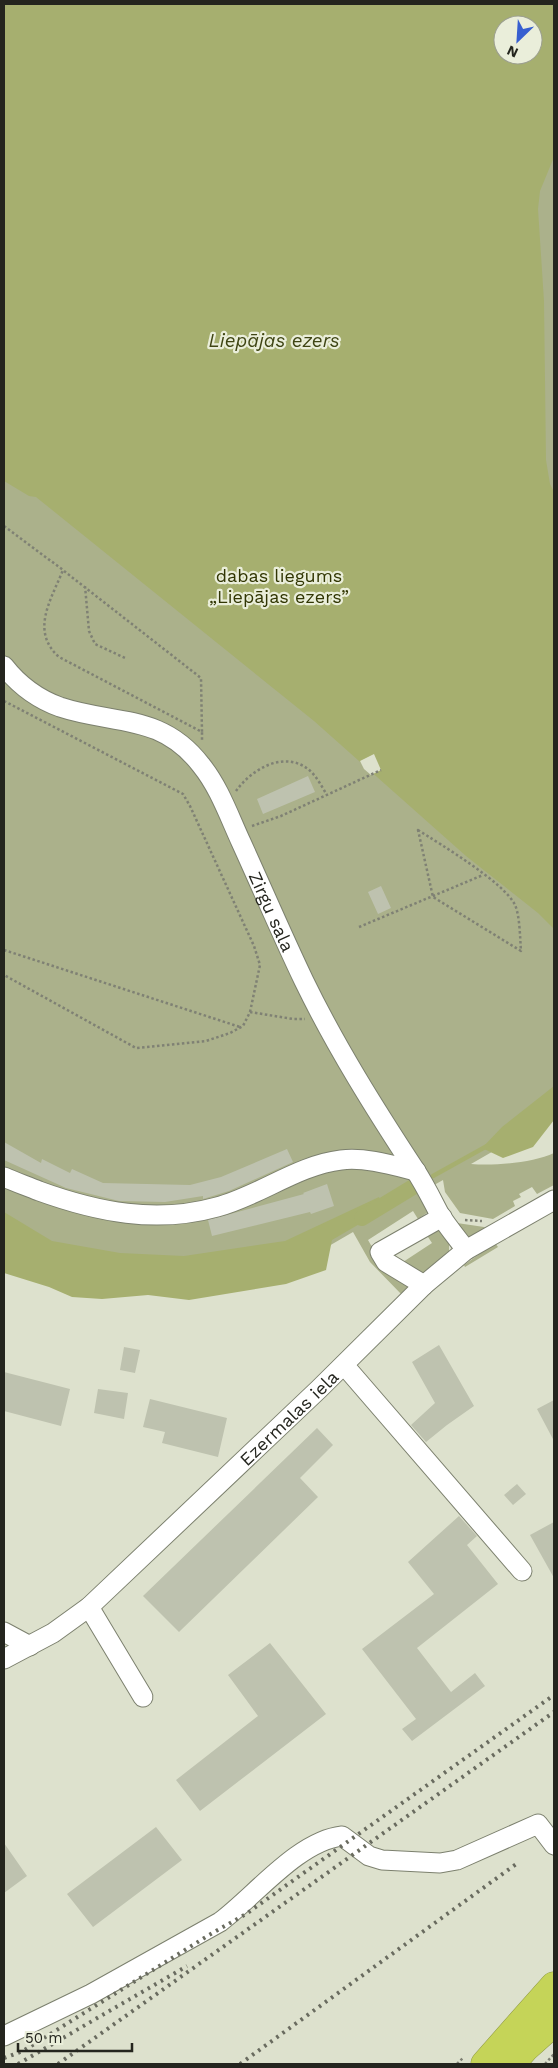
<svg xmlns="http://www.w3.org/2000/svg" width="558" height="2068" font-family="'Work Sans',sans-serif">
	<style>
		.green { fill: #abb18b; fill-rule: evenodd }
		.water { fill: #a6af6f; fill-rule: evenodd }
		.pier { fill: #dde1cd }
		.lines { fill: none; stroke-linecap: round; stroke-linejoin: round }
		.stream { stroke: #a6af6f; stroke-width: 4.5 }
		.canal { stroke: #a6af6f; stroke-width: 16 }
		.building { fill: #bec2af }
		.minor-casing { stroke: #7c806e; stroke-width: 21 }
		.highway-casing { stroke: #8d9744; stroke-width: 29 }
		.path { stroke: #7f8174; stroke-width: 2.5; stroke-dasharray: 2.5 2.5; stroke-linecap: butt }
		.minor { stroke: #fff; stroke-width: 19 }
		.highway { stroke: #c5d458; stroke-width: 28 }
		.rail { stroke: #696b5f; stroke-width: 4; stroke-dasharray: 2.5 5; stroke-linecap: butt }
		.labels { text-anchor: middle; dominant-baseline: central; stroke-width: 4.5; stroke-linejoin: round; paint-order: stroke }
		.park-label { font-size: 18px; fill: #313603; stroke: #eaeeda }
		.street-label { font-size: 18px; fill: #24251e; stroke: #eaeeda }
		.water-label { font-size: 19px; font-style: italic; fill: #3f4514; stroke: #eaeeda }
	</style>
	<rect width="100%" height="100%" fill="#dde1cd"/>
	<path class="green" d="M4,4h550v1112l-83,48c23,2 62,-1 83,-11v32l-17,9 -5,-7 -13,7 2,3 -8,4 2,5 -22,13 -33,-6 -15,-21 -2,-12 -23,13 11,17 -13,9 -5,-8 -45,29 12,21 33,23 -10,12 -33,-34 -17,-30 -43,25 -187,17 -119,-28zM503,25h30v30h-30z
		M445,1209h3l9,14 27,4 3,2c-5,2 -10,6 -15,7 -12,2 -22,-20 -27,-27z
		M441,1229l8,11v12l-24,23 -25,-11 32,-21 -6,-9z
		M495,1243l3,4 -33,20 -1,-2z"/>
	<path class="water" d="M4,4h550v153l-14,34 -2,18 6,92 2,159 4,24 4,8v437l-16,-16 -72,-57 -152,-135 -278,-224 -7,-1 -25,-15zM503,25h30v30h-30z
		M554,1086v34l-21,27 -30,11 -21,-10 20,-21z
		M379,1197l2,6 -1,9 -48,28 -6,30 -40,14 -97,16 -41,-5 -46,4 -30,-2 -23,-10 -45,-14v-61l48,29 68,12 64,3 101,-15z"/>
	<path class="pier" d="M374,754l7,16 -10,5 -7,-6 -4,-8z"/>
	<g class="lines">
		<path class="stream" d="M433,1176l54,-30"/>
		<path class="canal" d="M362,1218l51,-31"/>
	</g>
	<path class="building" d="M308,776l7,16 -52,22 -6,-15z
		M381,886l10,22 -13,6 -10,-22z
		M4,1142l37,21 1,-4 28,14 2,-4 31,14 87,2 31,-8 66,-28 6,13 -64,29 -26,8v-3l-38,6 -46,-1 -53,-13 -62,-28z
		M327,1184l7,22 -23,8 -1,-2 -98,24 -4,-16 96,-26 -1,-1z
		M439,1345l35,61 -27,19 -21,17 -15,-17 24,-22 -23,-41z
		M124,1347l16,3 -5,23 -15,-3z
		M4,1372l66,17 -9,37 -57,-15z
		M98,1389l30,4 -4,26 -30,-6z
		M150,1399l77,19 -9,39 -56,-14 3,-11 -22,-5z
		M554,1400v41l-17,-32z
		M317,1428l16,17 -33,33 18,19 -139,135 -36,-36z
		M517,1484l9,10 -13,11 -9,-10z
		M459,1516l18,20 -10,9 31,39 -81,64 34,44 24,-19 10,13 -73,55 -10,-12 14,-10 -54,-70 72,-55 -26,-32z
		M554,1522v56l-24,-43z
		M270,1643l56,71 -126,97 -24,-31 82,-64 -30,-41z
		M156,1827l26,33 -89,67 -26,-33z
		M4,1843l23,33 -23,17z"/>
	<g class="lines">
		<g class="minor-casing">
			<g id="minor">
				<path id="s1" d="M4,666c14,18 34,33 56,41 54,18 101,6 141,58 18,22 28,51 40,77 21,46 41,93 63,139 32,66 71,128 111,189 10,15 17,30 25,45 8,12 17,23 26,35"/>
				<path d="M4,1177c11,5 23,9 35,14 58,21 117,33 178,16 42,-11 81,-42 124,-47 24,-3 51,5 75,11"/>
				<path d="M424,1285l-38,-23 -6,-10 62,-35"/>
				<path d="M344,1365l178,206"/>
				<path d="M89,1607l54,90"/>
				<path d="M4,1632l26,14"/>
				<path id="s2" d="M4,1659l49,-26 36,-26 230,-218 105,-104 42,-35 88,-50"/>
				<path d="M4,2036l87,-42 129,-72c35,-26 78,-81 122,-86l27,20 13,4 58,3 17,-3 81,-36 16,21"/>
			</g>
		</g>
		<g class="highway-casing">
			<path id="highway" d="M485,2064l69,-78
				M511,2064l14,-16 29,-26"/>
		</g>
		<path class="path" d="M4,526l59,44c-12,30 -33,61 -4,87l143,75v10
			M64,571l137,107 1,54
			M85,586l4,45 6,13 30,14
			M4,701l179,93 7,12 64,140 6,19 -10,47 -7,14 -13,7 -24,8 -70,7 -132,-73
			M236,791c15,-21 47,-41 72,-22 8,6 14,18 19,26
			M252,826l29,-10 100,-46
			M418,830c22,14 87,53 97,75 5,11 5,34 6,46l-88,-54z
			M359,927l124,-52
			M4,950l236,77
			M250,1012l43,7h12
			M465,1220l17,1
			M457,2064l7,-7
			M545,2064l9,-10"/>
		<use href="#minor" class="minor"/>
		<use href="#highway" class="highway"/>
		<path class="rail" d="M4,2058l19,-7 186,-116 37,-21 308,-219
			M18,2064l169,-98
			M58,2064l496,-352
			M240,2064l279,-202"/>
	</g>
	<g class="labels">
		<g class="park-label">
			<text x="279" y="575">dabas liegums<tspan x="279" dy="21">„Liepājas ezers”</tspan></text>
		</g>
		<g class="street-label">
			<text stroke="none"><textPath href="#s1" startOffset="390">Zirgu sala</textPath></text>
			<text stroke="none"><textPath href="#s2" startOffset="375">Ezermalas iela</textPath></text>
		</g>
		<g class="water-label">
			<text x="274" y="340">Liepājas ezers</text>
		</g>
	</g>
	<rect width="558" height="2068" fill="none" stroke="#24251e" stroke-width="10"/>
	<g transform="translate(518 40) rotate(205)"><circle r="24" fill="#eaeeda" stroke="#9b9e8f"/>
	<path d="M0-4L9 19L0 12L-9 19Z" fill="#375fd0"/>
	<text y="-8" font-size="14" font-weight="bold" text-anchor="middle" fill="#24251e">N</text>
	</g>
	<path d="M18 2043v8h114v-8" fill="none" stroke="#24251e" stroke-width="2.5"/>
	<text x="25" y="2043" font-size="15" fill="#24251e" stroke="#eaeeda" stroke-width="4" paint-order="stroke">50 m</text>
</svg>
